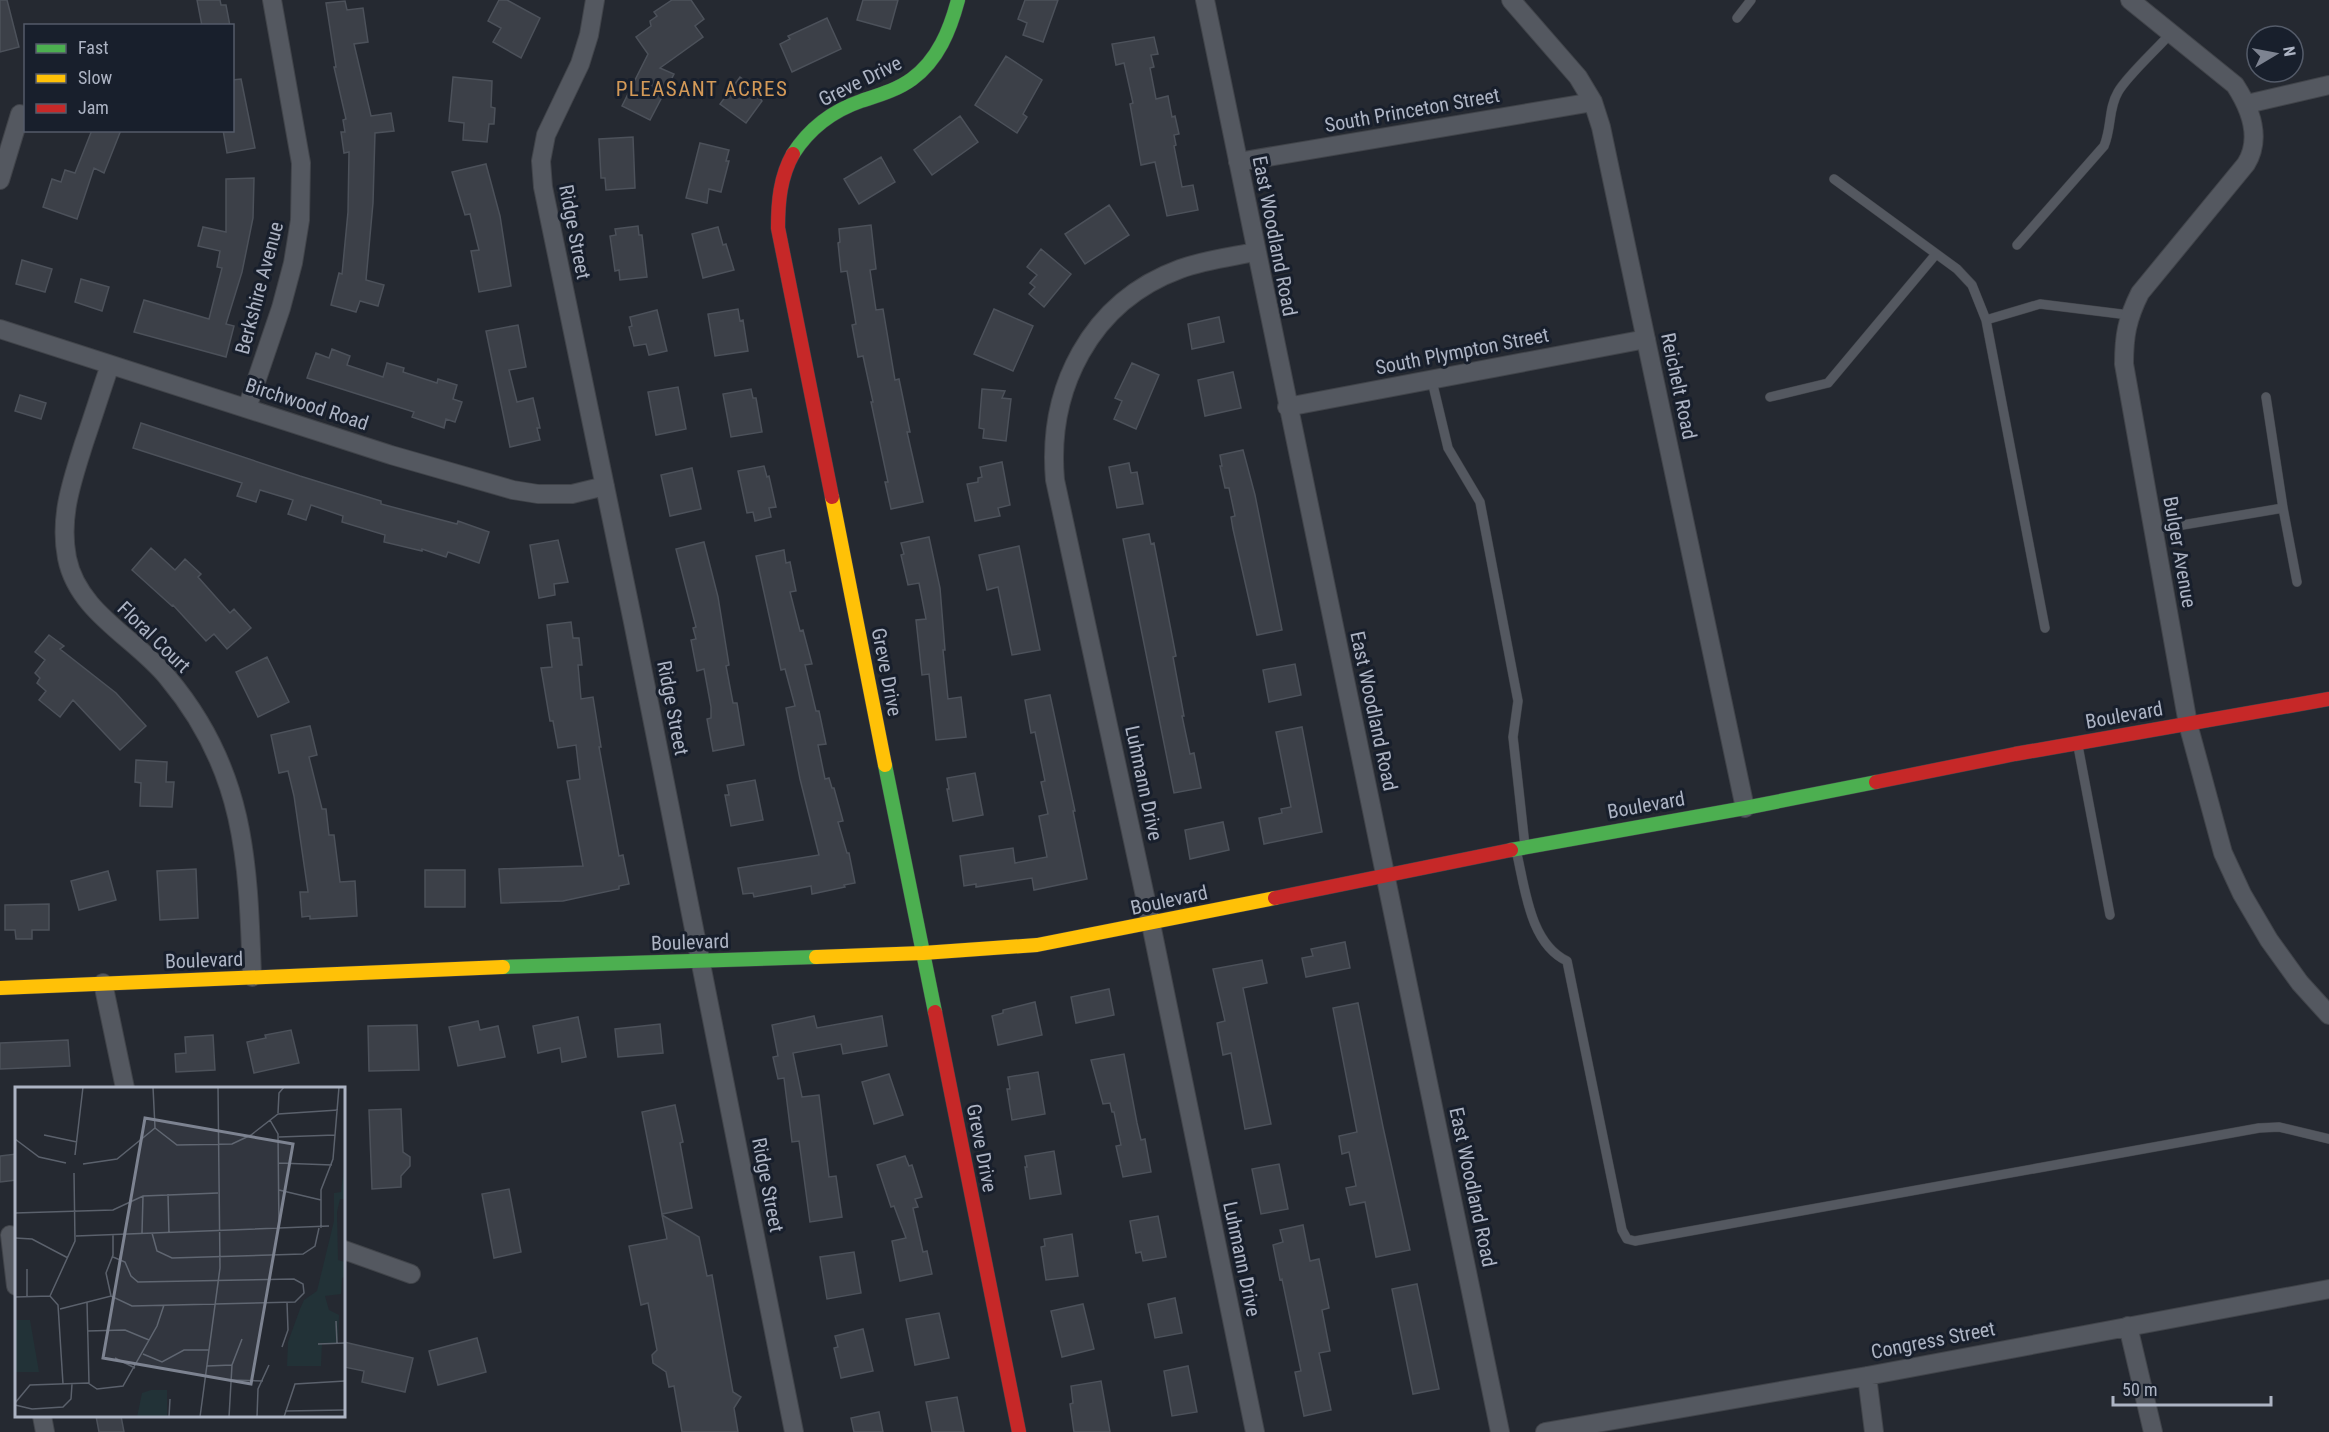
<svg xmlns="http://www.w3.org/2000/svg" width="2329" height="1432" font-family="'Roboto Condensed',sans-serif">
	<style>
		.building { fill: #3c4048; stroke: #4c515a; stroke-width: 1.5 }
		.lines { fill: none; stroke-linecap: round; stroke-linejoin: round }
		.lane-casing { stroke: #41444a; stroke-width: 10 }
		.street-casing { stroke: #41444a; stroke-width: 20 }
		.fast-casing { stroke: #41444a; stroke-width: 15 }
		.slow-casing { stroke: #41444a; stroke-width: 15 }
		.jam-casing { stroke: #41444a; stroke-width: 15 }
		.lane { stroke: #545860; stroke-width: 9 }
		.street { stroke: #545860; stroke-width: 18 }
		.fast { stroke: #4caf50; stroke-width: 14 }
		.slow { stroke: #ffc107; stroke-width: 14 }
		.jam { stroke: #c62828; stroke-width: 14 }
		.labels { text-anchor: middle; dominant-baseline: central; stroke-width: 6; stroke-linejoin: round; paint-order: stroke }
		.street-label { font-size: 20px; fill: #adb4c4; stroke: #181f2c }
		.neighbourhood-label { font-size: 21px; letter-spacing: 1.5px; fill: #d49a58; stroke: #181f2c }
		.inset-road { fill: none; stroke: #5b616c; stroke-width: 1.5 }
		.view { fill: #7d8391; fill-opacity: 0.15; stroke: #7d8391; stroke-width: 3 }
		.inset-edge { fill: none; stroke: #adb4c4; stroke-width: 3 }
	</style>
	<rect width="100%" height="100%" fill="#252931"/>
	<path class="building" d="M0,0h7l12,47 -19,5z
		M197,0h23l1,5h5l4,21h-28z
		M499,0h8l33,18 -19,40 -28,-16 8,-14 -13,-7z
		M672,0h19l13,19 -9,7 8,11 -43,31 14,6 -24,46 -28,-14 26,-52 -12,-17 15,-11 -1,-5 7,-5 -3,-4z
		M863,0h35l-8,29 -33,-9z
		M1025,0h33l-15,42 -20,-7 4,-12 -9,-4z
		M345,1l2,9 16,-2 5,34 -14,2 17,72 20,-3 3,18 -19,2 -2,70 -7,77 18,5 -6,21 -18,-5 -4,11 -25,-7 8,-32 3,1 6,-62 1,-60 -5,1 -3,-21h4l-2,-12 3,-1 -12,-52h2l-10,-64z
		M827,18l14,31 -49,23 -12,-28 10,-5 -2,-3z
		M1154,37l4,17 -7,1 3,12 -4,1 6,31 12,-3 4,21 3,-1 4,18 -5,1 2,10 -2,1 8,41 11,-2 5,25 -31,6 -12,-54 -14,3 -11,-61 3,-1 -9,-40 -8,2 -4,-21z
		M1006,56l36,24 -19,34 4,3 -10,16 -42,-28z
		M453,77l39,4 -1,26 4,1 -1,16h-5l-2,18 -24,-2 1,-17 -15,-2z
		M740,77l11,8 11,16 -16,22 -26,-19z
		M241,79l14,69 -28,5 -4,-23h9v-50z
		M960,116l18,26 -46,33 -18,-25z
		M92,130h29l-17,43 -10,-5 -17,51 -34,-12 9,-28 9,3 4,-12 10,3z
		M633,137l2,51 -29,2 -1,-12h-4l-2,-39z
		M700,143l29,7 -3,11h3l-8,31 -12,-3 -2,14 -21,-5z
		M881,157l14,25 -36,22 -15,-25z
		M486,164l14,52 11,70 -32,6 -8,-41 8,-1 -9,-36 -5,1 -13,-43z
		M254,178l-1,40 -11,54 -16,52 8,2 -8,31 -92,-25 10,-32 65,19 13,-51 -5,-1 3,-16 -22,-5 5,-19 23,5v-53z
		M1109,205l20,30 -44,29 -20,-30z
		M871,225l5,44 -6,1 6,40 7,-1 12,71 4,-1 11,53h-3l16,70 -32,7 -6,-27h3l-17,-80h2l-10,-46 -5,1 -6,-32 4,-1 -9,-53 -6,1 -3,-29 2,-1 -1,-13z
		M638,226l1,9h3l5,42 -27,3 -1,-10 -4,1 -5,-35 6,-1 -1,-6z
		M718,227l5,18 3,-1 8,26 -31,8 -11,-44z
		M1041,249l30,25 -27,33 -15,-13 6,-7 -5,-4 7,-8 -10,-8z
		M22,260l30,9 -7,23 -29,-8z
		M81,279l28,8 -7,24 -27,-9z
		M738,309l2,12 3,-1 5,31 -33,5 -7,-42z
		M994,309l39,17 -20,45 -39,-17z
		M657,310l10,41 -18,4 -3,-11 -12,2 -5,-19 3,-1 -2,-9z
		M1219,317l5,25 -32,7 -4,-25z
		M518,325l8,42 -17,3 8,32 16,-4 7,30h-3l3,12 -30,7 -24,-116z
		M332,349l18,7 -3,9 36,12 4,-14 17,5 -1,4 34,11 1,-4 19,6 -4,14 9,3 -7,20 -9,-3 -2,9 -32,-11 2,-5 -107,-34 9,-25 13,5z
		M1132,363l27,12 -23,54 -22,-10 8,-18 -7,-3z
		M1233,372l8,36 -36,8 -7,-36z
		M678,387l8,42 -30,6 -8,-43z
		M751,389l2,9h3l6,34 -31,5 -8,-43z
		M982,389l23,2 -3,7 9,1 -5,42 -23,-3 1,-9 -5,-1z
		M20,395l26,8 -5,16 -26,-8z
		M141,423l159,53 81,25v3l76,20 1,-3 31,11 -10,31 -31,-11 -2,5 -24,-8v2l-38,-9 1,-7 -43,-13 1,-6 -32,-11 -5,15 -18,-6 5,-14 -33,-10 -4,12 -19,-6 5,-13 -109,-35z
		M1243,450l12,45 27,135 -25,5 -24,-106 -2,-12 4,-1 -6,-28h-4l-5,-22h2l-2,-11z
		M1002,462l8,43 -12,3 2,8 -25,5 -8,-37 11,-2v-4l4,-1 -2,-10z
		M1129,463l2,10 6,-1 6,32 -26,4 -8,-41z
		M764,466l3,11 2,-1 7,31 -7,1 2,9 -16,4 -2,-9 -6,1 -9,-42z
		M692,468l9,41 -31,7 -9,-41z
		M1149,534l2,10 3,-1 22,113 -3,1 11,59h-2l8,38 4,-1 7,35 -27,5 -51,-254z
		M929,537l11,51 5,62h-2l5,49 13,-2 5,40 -30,3 -7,-66 -7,1 -6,-55 10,-1 -7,-36 -11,2 -7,-30 3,-1 -3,-11z
		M558,540l10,42 -14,2 1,11 -16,3 -9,-53z
		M704,542l14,55 11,68 -3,1 7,37h4l7,42 -31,6 -6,-32 4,-1v-11l-7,-38 -7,2 -6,-31 5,-1 -3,-11 3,-1 -20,-78z
		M1019,546l21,104 -28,5 -14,-68 -11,3 -8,-35z
		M151,548l24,22 10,-11 16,15 -3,3 32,36 4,-4 17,19 -24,21 -13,-15 -8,7 -33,-36 -1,1 -40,-36z
		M784,550l2,13 4,-1 6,29 -6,1 10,39 3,-1 9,34 -7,1 11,46h3l7,33 -8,1 7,34 4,-1 3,10h2l9,33 -5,1 9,31h2l6,30 -11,2 1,2 -33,7 -1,-8 -57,11 -1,-4 -10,1 -5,-26 81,-13 -19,-76 -14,-71 9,-2 -10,-37 -4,1 -25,-114z
		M571,622l2,16h6l3,27h-4l3,34 12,-2 8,50h-2l20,109 4,-1 6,29 -10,2v3l-56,12 -62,2 -2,-34 84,-3 -16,-85 13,-2 -4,-34 -18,3 -5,-27h-3l-9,-53 11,-1 -5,-42z
		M49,635l15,11 -4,3 56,44 30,33 -26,24 -47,-50 -13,17 -21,-17 7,-9 -9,-8 3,-5 -5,-5 10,-13 -10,-8z
		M267,657l22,45 -31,15 -22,-45z
		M1295,664l6,31 -32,7 -6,-32z
		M1050,695l25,116h-2l14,68 -53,11 -2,-12 -56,9v-3l-12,2 -4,-30 53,-8 2,15 32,-6 -8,-41 9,-2 -7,-32 4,-1 -10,-49 -4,1 -6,-33z
		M310,726l7,29 -8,2 13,52h4l3,26h5l6,47 15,-1 2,35 -47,3v-3l-8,1 -2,-25h8l-14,-96 -6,-25 -9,2 -8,-38z
		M1302,727l20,105 -58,12 -5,-26 23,-5 -1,-4 10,-2 -15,-75z
		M136,760l31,2 -1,20h8l-2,25 -32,-1 1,-23 -6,-1z
		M975,773l8,42 -30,6 -6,-32h2l-2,-11z
		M755,780l8,40 -32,6 -6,-31h4l-2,-10z
		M1223,822l6,28 -39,9 -5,-29z
		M196,869l2,49 -38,2 -3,-49z
		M425,870h40v37h-40z
		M108,871l8,29 -37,10 -8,-29z
		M49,904v26h-17v9h-16l-1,-9h-10v-25z
		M1345,942l5,26 -44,9 -4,-19 11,-2 -2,-7z
		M1262,960l5,23 -24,5 28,136 -26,5 -14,-76 -8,2 -6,-32 8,-2 -12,-52z
		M1109,989l5,26 -38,8 -5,-26z
		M1035,1002l7,33 -44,10 -6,-29 11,-3v-3z
		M1358,1003l25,124 27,123 -34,7 -11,-55 -15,3 -4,-17 10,-2 -7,-34 -7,2 -3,-18 18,-4 -24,-124z
		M814,1016l3,12 65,-12 5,30 -44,8 -2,-10 -48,9 9,44 17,-2 10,82 7,-1 6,41 -32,5 -11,-81 -7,1 -8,-64 -6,1 -5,-22 5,-1 -6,-31z
		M578,1017l8,40 -24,5 -2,-14 -22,5 -5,-27z
		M478,1021l2,9 18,-4 7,31 -47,9 -9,-39z
		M660,1024l3,29 -45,4 -3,-28z
		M417,1025l2,45 -50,1 -1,-45z
		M291,1030l8,33 -45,10 -7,-31 19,-4 -1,-3z
		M213,1035l2,35 -39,2 -1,-18 11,-1 -1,-16z
		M68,1040l2,26 -70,3v-26z
		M1124,1054l13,69 4,17 4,-1 6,33 -28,5 -7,-31 5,-1 -7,-33h-2l-2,-9 -7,1 -12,-44z
		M1038,1072l7,42 -33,6 -5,-31h3l-2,-12z
		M889,1074l14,41 -29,9 -12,-42z
		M675,1105l8,37 -3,1 12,65 -30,6 -20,-102z
		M401,1109l2,43 7,5v9l-9,10v11l-29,2 -3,-79z
		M1054,1151l7,43 -31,5 -5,-32h2l-2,-11z
		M16,1154v26l-16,2v-26z
		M905,1156l4,10 3,-1 10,32 -7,2 3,8 -5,1 10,44 4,-1 5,23 -32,7 -8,-40 14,-3 -12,-32 -3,1 -14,-42z
		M1279,1164l9,45 -27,5 -9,-45z
		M509,1189l12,63 -27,6 -12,-64z
		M662,1215l37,22 8,39 5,-1 21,117 8,5 -7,11 4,24h-56l-8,-46 -5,1 -3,-15 -13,-9 -1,-8 5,-5 -9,-47 -7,2 -12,-59 38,-7z
		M1158,1216l8,41 -23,4 -2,-9 -5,1 -6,-32z
		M1303,1225l7,36 9,-2 10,49 -7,2 8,41 -11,2 12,57 -27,6 -9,-44 6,-1 -19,-92 -2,1 -7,-35 10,-3 -3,-12z
		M1072,1234l6,42 -32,4 -5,-33 4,-1 -1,-7z
		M854,1252l7,41 -34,6 -7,-42z
		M1417,1284l22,105 -26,5 -21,-105z
		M1175,1298l7,35 -27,5 -7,-34z
		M1083,1304l11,45 -32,8 -11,-46z
		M939,1313l10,45 -34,7 -9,-46z
		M863,1329l10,42 -32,7 -7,-30 4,-1 -3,-11z
		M477,1338l9,34 -48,13 -9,-34z
		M344,1342l69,16 -8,34 -43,-10 2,-11 -20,-4z
		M1188,1366l9,46 -25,4 -8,-45z
		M1101,1381l9,51h-36l-4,-28 3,-1 -2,-17z
		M957,1397l7,35h-32l-6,-30z
		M879,1412l4,20h-29l-3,-14z
		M96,1416h25l3,16h-25z"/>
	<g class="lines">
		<g class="lane-casing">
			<path id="lane" d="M1737,18l14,-18
				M1834,179l123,90 15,16 14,35 59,308
				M2017,245l87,-99c8,-19 4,-37 14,-54 9,-16 39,-43 53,-59
				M1986,320l54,-16 89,11
				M1432,381l16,67 32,54 38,199 -5,36 12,109
				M1770,397l58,-14 108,-129
				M2283,508l14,74
				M2153,530l130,-22 -17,-111
				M2078,746l32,169
				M1516,850c9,36 13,93 51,111l55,269 5,9 8,2 624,-113 20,-1 50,12"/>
		</g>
		<g class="street-casing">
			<path id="street" d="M595,0l-6,35 -9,29 -34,71 -5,26 2,26 90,435 161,810
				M1205,0l295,1432
				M1511,0l67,77 15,25 8,25 144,681
				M2130,0l105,85c15,23 27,53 11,79l-106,129c-13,26 -16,43 -16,71l64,360 35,129 19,41 27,46 31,43 29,32
				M2247,104l82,-19
				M1238,162l355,-60
				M0,180l20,-66
				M0,329l391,126 122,35 25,4h34l33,-8
				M110,365c-9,26 -17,52 -26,78 -12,38 -25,74 -17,115 11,55 69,80 101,120 78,93 80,184 84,299
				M1287,407l359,-68
				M247,408l34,-100 12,-45 7,-43 1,-57 -29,-163
				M103,983l22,105
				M10,1235l6,51
				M344,1250l67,24
				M2128,1326l25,106
				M1867,1376l7,56
				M42,1416l3,16
				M1255,1432l-104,-508 -96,-444c-8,-91 35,-178 125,-211 24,-9 50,-12 75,-17
				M1545,1432l322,-56 462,-87"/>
		</g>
		<g class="fast-casing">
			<path id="fast" d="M793,154c16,-25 39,-43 68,-53 18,-6 36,-11 51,-22 26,-19 38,-49 46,-79
				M885,765l50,247
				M1511,850l234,-42 131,-26
				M503,967l313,-10"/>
		</g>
		<g class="slow-casing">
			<path id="slow" d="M832,497l53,268
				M816,957l107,-4 114,-8 238,-47
				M0,988l503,-21"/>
		</g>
		<g class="jam-casing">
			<path id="jam" d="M793,154c-13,23 -15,48 -15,74l54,269
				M1876,782l139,-28 314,-55
				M1275,898l236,-48
				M935,1012l84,420"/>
		</g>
		<use href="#lane" class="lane"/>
		<use href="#street" class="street"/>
		<use href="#fast" class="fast"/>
		<use href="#slow" class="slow"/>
		<use href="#jam" class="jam"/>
	</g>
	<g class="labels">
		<g class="street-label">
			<text transform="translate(860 81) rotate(-26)">Greve Drive</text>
			<text transform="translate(1412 110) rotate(-10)">South Princeton Street</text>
			<text transform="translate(575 232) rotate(79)">Ridge Street</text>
			<text transform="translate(1275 236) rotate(79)">East Woodland Road</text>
			<text transform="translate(259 288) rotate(-75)">Berkshire Avenue</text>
			<text transform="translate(1462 351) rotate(-11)">South Plympton Street</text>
			<text transform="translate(1679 386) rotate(78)">Reichelt Road</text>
			<text transform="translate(307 404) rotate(18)">Birchwood Road</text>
			<text transform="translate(2180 552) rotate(80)">Bulger Avenue</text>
			<text transform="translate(154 637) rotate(44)">Floral Court</text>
			<text transform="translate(887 672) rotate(79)">Greve Drive</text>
			<text transform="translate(673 708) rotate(79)">Ridge Street</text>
			<text transform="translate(1374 711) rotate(78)">East Woodland Road</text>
			<text transform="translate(2124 715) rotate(-10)">Boulevard</text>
			<text transform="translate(1144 783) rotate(78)">Luhmann Drive</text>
			<text transform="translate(1646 805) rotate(-10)">Boulevard</text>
			<text transform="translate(1169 900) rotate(-12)">Boulevard</text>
			<text transform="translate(690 942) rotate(-2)">Boulevard</text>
			<text transform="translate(204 960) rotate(-2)">Boulevard</text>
			<text transform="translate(982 1148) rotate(79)">Greve Drive</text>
			<text transform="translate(768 1185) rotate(79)">Ridge Street</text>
			<text transform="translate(1473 1187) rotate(78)">East Woodland Road</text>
			<text transform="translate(1242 1259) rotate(78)">Luhmann Drive</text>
			<text transform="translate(1933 1340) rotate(-11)">Congress Street</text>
		</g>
		<g class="neighbourhood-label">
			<text x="702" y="89">PLEASANT ACRES</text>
		</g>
	</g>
	<g transform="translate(15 1087)">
		<rect width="330" height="330" fill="#252931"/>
		<path d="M330,74v38h-5l-3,13 1,48 7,2v15l-3,1 -1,16 -16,2 4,14 10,5 -1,28h-16l-1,23h-34l1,-24 12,-33 4,-9 13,-9 17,-70v-28l7,-1zM0,233h15l9,52h-24zM136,303h16v27h-30l5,-24z" fill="#223237"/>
		<path class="inset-road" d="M138,0l2,41M263,26l1,-20 5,-6M255,33l8,14 1,95M140,41l22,17 55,-1 19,-9 27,-21 60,-4M29,48l33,7M264,50l56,-2M0,52l24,18 27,6M60,68l8,-68M264,76l53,2M68,77l34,-5 38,-31M264,103l42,10M153,107l1,39M0,126l98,-3 30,-14 75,-3M306,141v-38l12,-31 6,-72M127,146l1,-37M137,146l5,18 15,7 131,-4 12,-8 4,-18M61,149l253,-10M0,151l17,1 36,19M12,182v27M35,209l25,-55 -1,-68M96,209l-5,-23 7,-18v-21M0,210l35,-1 8,9 5,79M72,215l2,81M45,222l51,-13 21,10 163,-4 9,-9 -1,-9 -9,-5 -156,3 -7,-6 -6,-14 -12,-5M321,234l1,22M72,244l38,-1 24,10M303,257l27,-1M267,260l6,-17 -1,-28M128,267l19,8 22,-12h25M100,271l20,10M192,279l25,-1M216,293l32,1M0,316l15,-18 58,-2 9,6 26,-3 34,-60 7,-21M0,318l17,4 31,-2 8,-8 1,-15M270,324l60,-1M154,330l1,-18M185,330l20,-149 -2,-181M214,330l3,-52 10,-26M242,330l1,-28 11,-24M269,330l11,-33 50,-3"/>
		<path class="view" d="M130,31l148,26 -42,240 -148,-26z"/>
		<rect width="330" height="330" class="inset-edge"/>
	</g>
	<rect x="24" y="24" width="210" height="108" fill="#181f2c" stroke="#545b69" stroke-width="1.5"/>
	<rect x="36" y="44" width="30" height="9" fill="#4caf50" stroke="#545b69" stroke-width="1.5"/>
	<text x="78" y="54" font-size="18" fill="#adb4c4">Fast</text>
	<rect x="36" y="74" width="30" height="9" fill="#ffc107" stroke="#545b69" stroke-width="1.5"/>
	<text x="78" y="84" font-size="18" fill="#adb4c4">Slow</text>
	<rect x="36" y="104" width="30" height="9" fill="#c62828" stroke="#545b69" stroke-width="1.5"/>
	<text x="78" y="114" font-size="18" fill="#adb4c4">Jam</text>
	<g transform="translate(2275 54) rotate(80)"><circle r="28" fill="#181f2c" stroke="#545b69" stroke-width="1.5"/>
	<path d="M0-4.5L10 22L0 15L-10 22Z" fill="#7d8391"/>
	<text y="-9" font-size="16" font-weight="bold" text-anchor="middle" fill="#adb4c4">N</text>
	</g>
	<path d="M2113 1396v9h158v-9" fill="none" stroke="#adb4c4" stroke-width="3"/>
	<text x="2122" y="1396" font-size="18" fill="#adb4c4" stroke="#181f2c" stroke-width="4.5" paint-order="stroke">50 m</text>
</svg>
